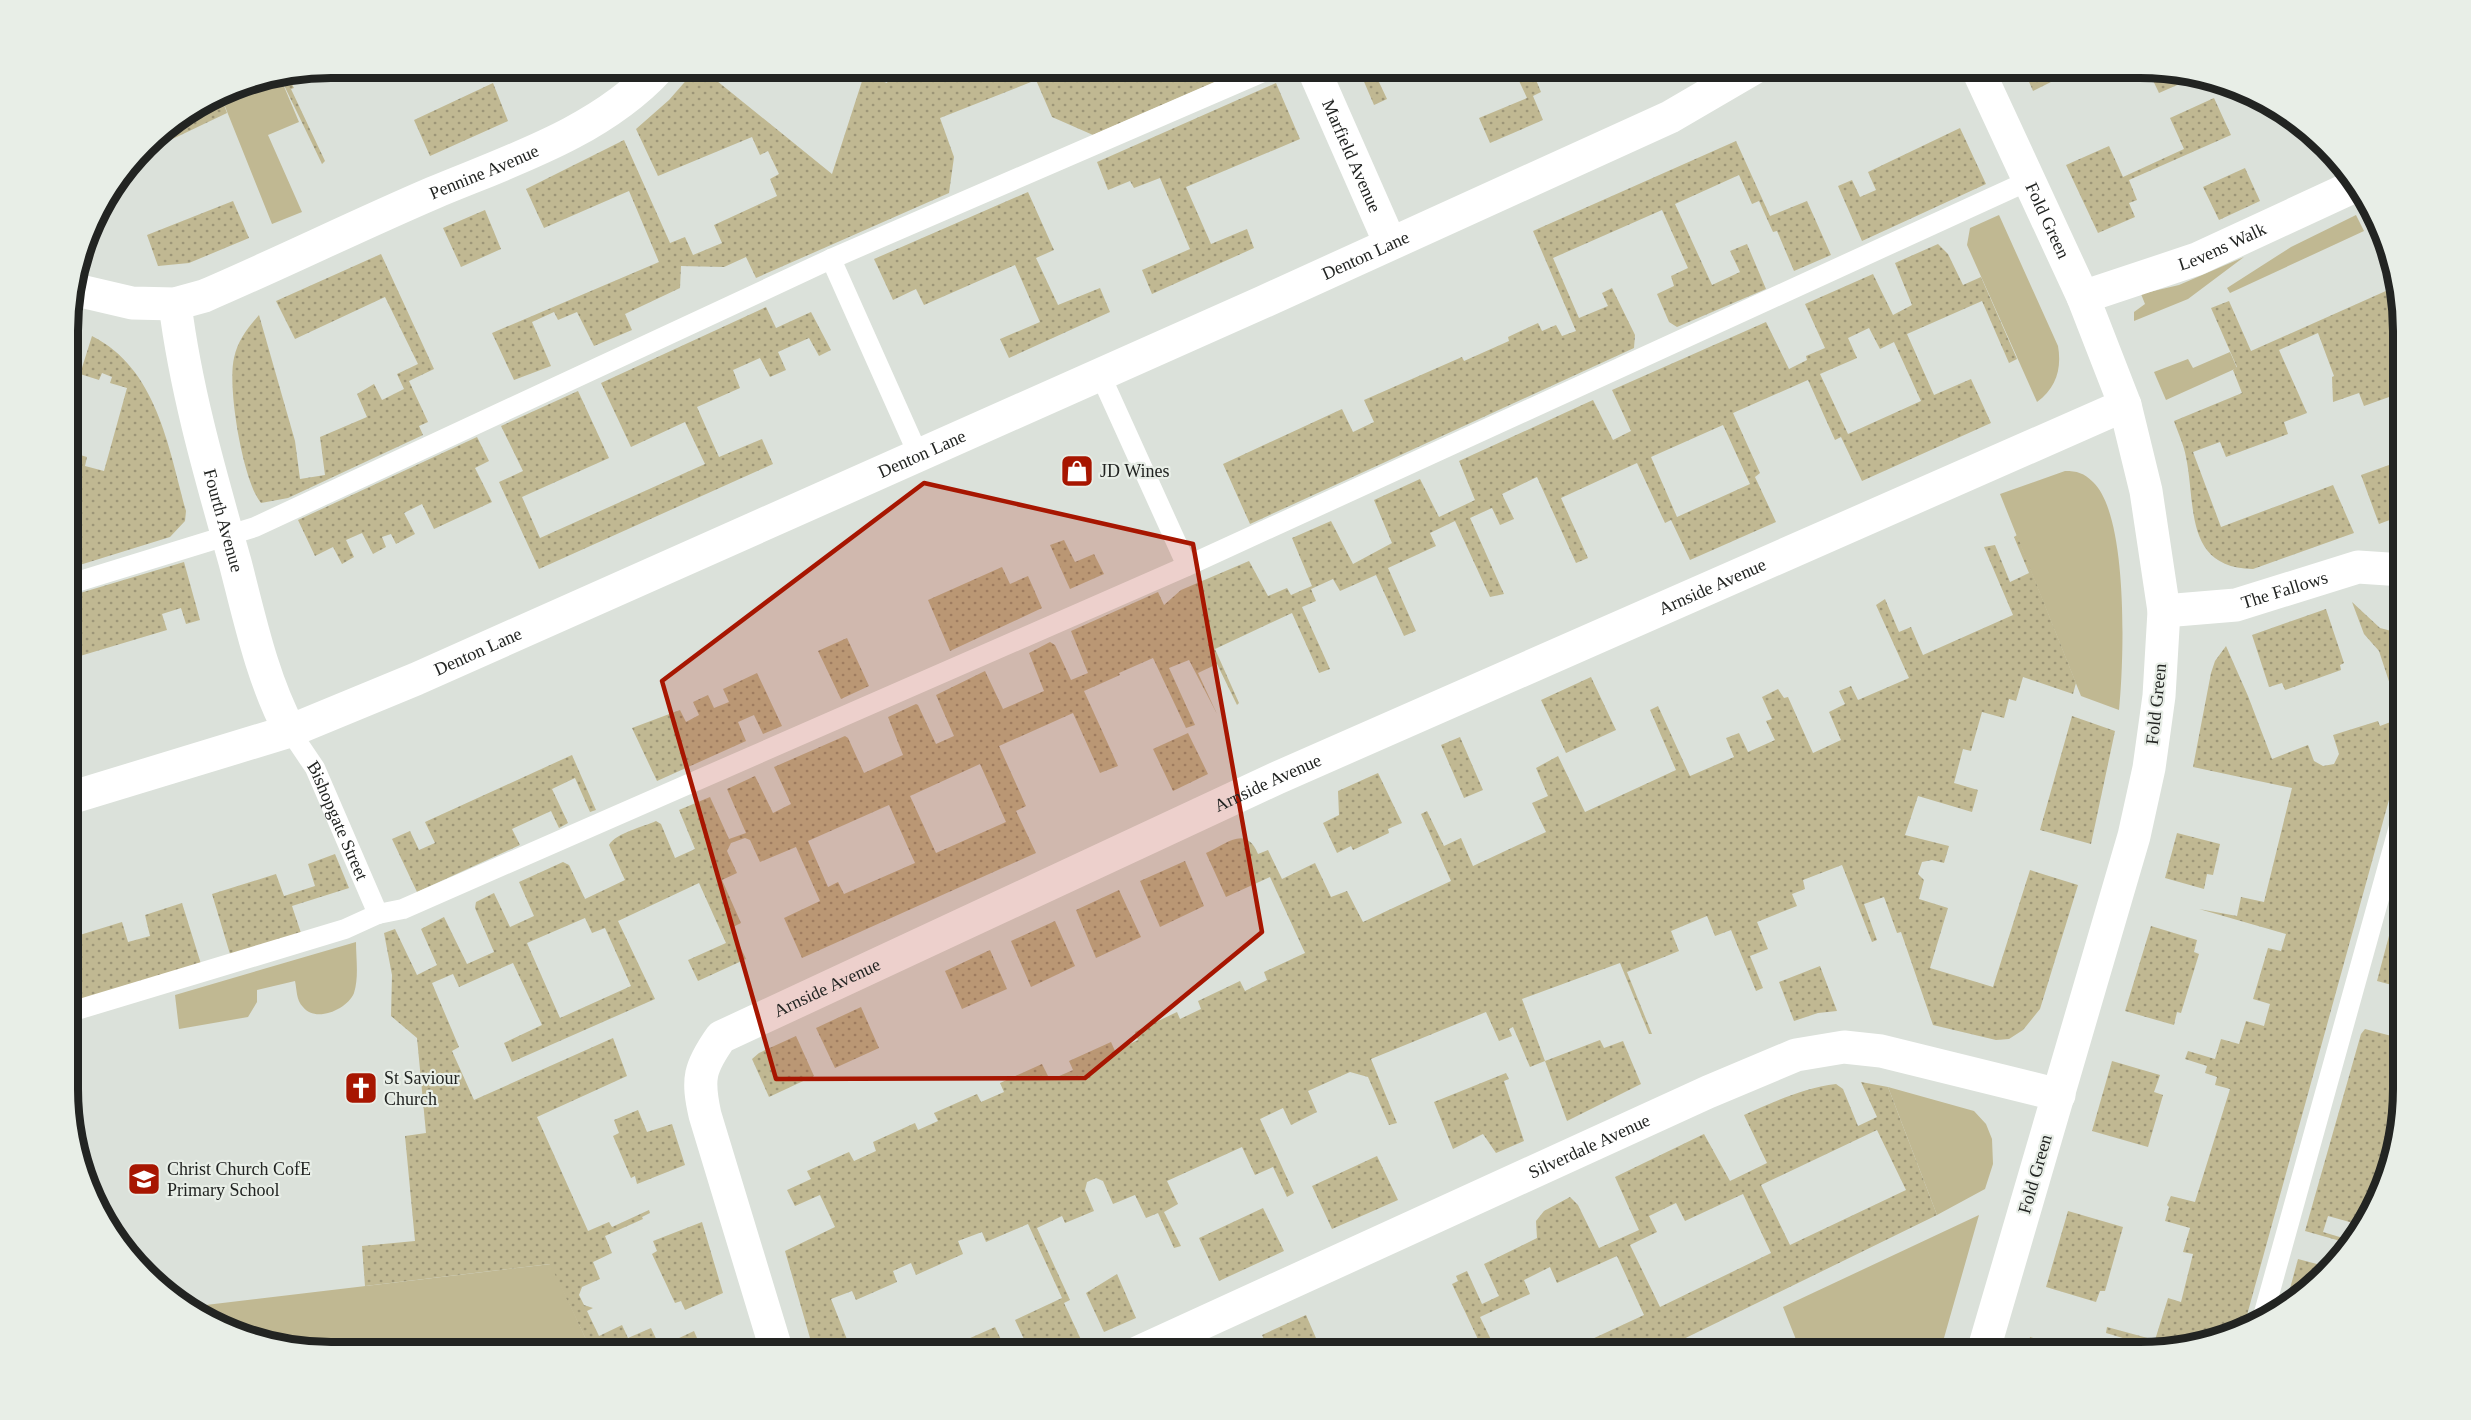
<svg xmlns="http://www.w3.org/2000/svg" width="2471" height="1420" font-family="Georgia,serif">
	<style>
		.green { fill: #c0b892 }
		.garden { fill: url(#garden-dots); fill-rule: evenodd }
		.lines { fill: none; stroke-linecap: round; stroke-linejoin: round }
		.lane { stroke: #fff; stroke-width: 20 }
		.street { stroke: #fff; stroke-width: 33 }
		.secondary { stroke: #fff; stroke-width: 33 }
		.marked { fill: #a71601; fill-opacity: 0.2; stroke: #a71601; stroke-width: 4.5; stroke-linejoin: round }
		.labels { text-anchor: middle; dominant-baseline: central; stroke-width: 4.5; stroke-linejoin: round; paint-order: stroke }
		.street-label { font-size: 18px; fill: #222422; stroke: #e8eee7 }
		.poi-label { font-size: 18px; fill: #222422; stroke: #e8eee7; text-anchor: start }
		.rim { fill: none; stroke: #222422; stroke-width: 8 }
	</style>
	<defs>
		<pattern id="garden-dots" width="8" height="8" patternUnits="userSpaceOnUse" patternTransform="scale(1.5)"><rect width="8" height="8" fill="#c0b892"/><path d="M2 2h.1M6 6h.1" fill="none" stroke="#9c9577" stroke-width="1.8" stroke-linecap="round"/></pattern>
	</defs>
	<rect width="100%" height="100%" fill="#dbe1da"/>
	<path class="green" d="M280,77l19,45 -31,13 34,77 -30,12 -52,-130 10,-7 28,-5 4,6 10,-9z
		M1999,215l59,131c4,23 -2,42 -21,56l-70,-157 3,-17z
		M2356,215l8,16 -134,62 -3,-5 64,-41z
		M2244,257l-56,42 -54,22v-9l11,-8 -4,-10 38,-9z
		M2230,352l7,16 -71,32 -12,-28 34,-13 5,9z
		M2065,471c12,0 19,2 28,11 36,34 31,180 26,228l-38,-14 -81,-202z
		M356,942c0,16 3,35 -2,51 -7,17 -39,30 -51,14 -7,-7 -6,-17 -8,-26l-38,9v12l-9,15 -69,12 -4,-34z
		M1888,1087l86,24 12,13 6,15 1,25 -8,25 -48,26z
		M1979,1215l-39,137h-139l-18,-45z
		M551,1264l41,88h-262l-68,-9 -63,-26 -10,-10z"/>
	<path class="garden" d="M697,68h4l131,106 32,-99 23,8 6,-15h332l4,8 -136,59 -41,-18 -16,-37 -96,38 14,39 -5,36 -193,85 -10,-21 -22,10 -43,-1 -1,22 -55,26 7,16 -38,16 -17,-34 -19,8 -4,-8 -22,10 19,44 -37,14 -22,-47 167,-71 -30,-71 -85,37 -18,-39 98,-49 46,103 15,-6 8,18 29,-12 -8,-18 63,-29 -7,-17 9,-5 -11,-23 -8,4 -8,-18 -94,39 -22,-47 33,-29z
		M1364,68h43l-29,12 9,19 -13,6 -15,-35z
		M1513,68h18l10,24 -8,4 10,24 -53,23 -11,-25 48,-20z
		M2023,68h38l4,7 -32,16z
		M2147,68l53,7 -41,18z
		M288,76l6,12 -3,1 34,72 -3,3 -42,-87z
		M493,83l15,38 -78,35 -16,-36z
		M1276,83l24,56 -114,48 25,57 36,-15 7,19 -102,46 -10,-24 48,-21 -30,-71 -26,10 -4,-7 -22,9 -11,-28z
		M220,94l7,19 -65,31 -5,-11z
		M2214,98l17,37 -102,45 8,20 -8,3 6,14 -37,16 -32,-68 43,-19 14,31 61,-28 -14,-31z
		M1960,128l26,56 -124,57 -24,-55 14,-6 8,17 16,-7 -8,-18z
		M1736,141l34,75 37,-15 24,54 -37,16 -17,-40 -4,1 -14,-31 -7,3 -13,-29 -64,29 37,81 28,-13 -10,-21 17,-7 19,45 -89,38 -8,-5 -12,-28 17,-8 -3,-10 17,-8 -26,-58 -109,48 26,60 29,-12 -6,-13 10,-5 23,47 -1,13 -384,176 -27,-60 119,-55 11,23 21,-10 -10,-22 98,-43 2,4 45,-20 -1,-4 30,-14 4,8 14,-6 6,11 14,-5 -43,-100z
		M2245,168l15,33 -41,19 -16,-33z
		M1028,192l26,58 -18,8 22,47 42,-17 10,24 -101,46 -9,-19 40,-17 -25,-57 -91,40 -8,-16 -23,11 -19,-41z
		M233,201l16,37 -60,25 -31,3 -11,-31z
		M485,210l16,39 -40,18 -18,-39z
		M1938,244l10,10 15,31 18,-8 36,82 -8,4 -27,-62 -75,33 27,61 37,-16 20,44 -129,58 -21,-44 -6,3 -27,-60 -75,33 27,60 -5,4 21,45 -86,38 -19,-40 -6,3 -28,-60 -76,35 27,60 -12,5 -39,-86 -35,17 12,25 -14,6 -8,-17 -22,10 34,76 -14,3 -35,-76 -25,12 6,13 -48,22 28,63 -12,5 -28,-61 -36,16 -7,-12 -22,10 5,12 -14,6 28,62 -11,4 -27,-60 -77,36 24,54 -2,2 -20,-41 -19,9 19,41 -28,-54 -20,8 26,57 -9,3 -33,-70 -34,15 1,2 -36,16 34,75 -18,7 -27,-60 -74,33 27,60 -10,5 20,42 -234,105 -18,-40 36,-17 -24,-54 -36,15 -10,-22 -5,-2 -14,5 -4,8 10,22 -15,7 19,43 -10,5 15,31 -48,22 -10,-21 38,-17 -27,-60 -81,38 37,78 -143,63 -8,-19 38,-18 -29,-62 -54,24 -6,-13 -21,9 27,64 -7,4 22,49 139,-62 14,38 -90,41 51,114 21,-9 3,5 37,-17 1,3 -8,4 1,2 -38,17 7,17 -19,9 7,17 -18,8 -3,8 5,10 9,3 -6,3 12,25 23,-11 6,13 23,-10 9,19 34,-16 3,7 -31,14h-74l-42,-88 -185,22 -3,-40 53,-5 -10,-105 21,-3 -9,-95 -26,-22 1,-41 -8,-42 11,-4 22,46 20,-10 -16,-36 23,-12 23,47 27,-12 -19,-44 1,-6 18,-9 16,34 24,-11 -15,-34 44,-20 6,3 16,34 40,-19 -16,-35c7,-12 34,-18 47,-24l5,3 14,34 20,-9 -16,-39 31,-13 19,42 17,-6 -19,-44 28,-13 18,37 18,-9 -17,-37 71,-31 3,2 16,35 39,-18 -15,-38 28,-13 2,1 18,39 18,-8 -18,-41 49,-24 18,38 41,-18 -15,-38 21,-11 5,3 16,35 17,-7 -17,-42 87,-39 6,13 17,-15 68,-29 19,35 19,-8 4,7 21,-9 -20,-48 39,-17 22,43 39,-21 -18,-43 46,-21 19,38 36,-17 -16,-39 134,-61 20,40 18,-9 -19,-41 154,-68 23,47 18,-9 -1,-4 19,-8 -20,-44 68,-30 20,41 19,-10 -17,-42zM1869,328l11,21 14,-7 27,59 -73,33 -28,-60 37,-16 -9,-20zM1723,425l27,59 -73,33 -26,-60zM980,764l26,58 -70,31 -26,-57zM889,805l26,58 -71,31 -6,-12 -10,5 -20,-46zM585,918l7,15 13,-5 26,58 -71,32 -33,-75z
		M381,254l53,115 -25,12 19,41 -9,4 4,9 -135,63 -27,5c-18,-21 -34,-116 -27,-145 4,-18 13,-29 25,-43l36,126 5,38 25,-4 -5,-38 47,-20 -10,-23 17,-10 8,16 22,-11 -7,-15 21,-10 -33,-67 -90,42 -19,-38z
		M2397,286l6,27v79l-39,14 -5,-13 -26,9 -1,-25 2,-1 -16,-43 -39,17 28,63 -23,9 4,12 -62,23 -6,-15 -27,10 28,75 112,-42 21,48 -101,36c-69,-1 -57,-64 -67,-112 -2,-12 -8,-24 -12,-36l68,-28 -9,-23 4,-3 -26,-59 18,-7 22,50z
		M766,307l10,21 35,-16 20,38 -12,6 -10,-18 -31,14 8,18 -16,7 -10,-19 -27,12 7,18 -43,19 22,50 43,-18 11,25 -234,105 -40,-87 24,-11 -22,-45 77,-35 31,67 -87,39 18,41 165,-74 -20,-42 -54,25 -30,-64z
		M92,336c65,33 76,110 94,175l-1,10 -15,16 -100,31v-116l17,5 -2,9 19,5 23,-83 -17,-5 2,-6 -10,-4 -3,7 -19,-6z
		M477,437l12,24 -14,7 17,34 -58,27 -12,-25 -18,9 11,21 -19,10 -5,-10 -9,3 4,10 -13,7 -11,-21 -16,7 8,17 -12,7 -9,-17 -18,9 -17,-36z
		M2403,460v55l-24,9 -18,-49z
		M2017,535l59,148 -3,11 -50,-17 -7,24 -7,-2 -5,19 -22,-6 -11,39 -8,-2 -9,34 24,7 -6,22 -54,-16 -13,39 44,11 -5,17 -12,-3 -10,2 -4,12 6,6 -5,19 29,9 -18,60 63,19 37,-117 48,15 -38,124 -17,21 -14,9 -13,1 -63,-15 -32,-93 -4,1 -13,-36 -20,7 13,36 -5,2 -30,-77 -39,15 2,9 -13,5 5,12 -40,16 11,27 -18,7 13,32 -7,3 -25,-61 -16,6 -8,-20 -36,15 8,20 -52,21 25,62h-3l-29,-71 -98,36 23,62 55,-21 4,8 19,-7 18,43 -74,37 -22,-60 -15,6 -17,-40 -4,2 3,7 -13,5 -13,-29 -115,47 26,64 -8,2 -21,-48 -18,-5 -42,19 9,21 -26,13 -8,-17 -23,11 34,74 -7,4 -14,-30 -18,8 -13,-28 -75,34 11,23 -14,8 17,34 -7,2 -16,-35 -12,5 -11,-23 -22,9 -10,-23 -7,-3 -9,4 -2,8 9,21 -29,12 -3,-7 -25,12 33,72 -6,3 19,41 -20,8h-33l-15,-32 47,-22 -34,-74 -42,18 -4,-10 -24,9 5,13 -47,21 -5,-12 -18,8 4,11 -41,18 -4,-9 -21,8 21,53h-38l-29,-101 50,-24 -15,-32 -25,11 -8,-16 24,-11 -4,-8 42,-19 5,9 22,-10 -3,-9 42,-19 3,7 20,-9 -4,-8 43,-19 4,8 23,-10 -4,-9 42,-19 8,16 23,-10 -4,-9 42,-19 4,9 23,-11 -3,-8 42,-20 3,7 21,-10 -3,-8 42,-20 5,10 22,-11 -3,-8 41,-19 -35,-76 -44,20 -20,-44c22,-10 40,-28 52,1l10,-4 14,29 33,-16 16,34 16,-6 16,31 88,-41 -30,-67 6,-3 17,35 17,-8 12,28 73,-34 -14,-29 16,-7 -12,-28 22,-12 27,56 91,-42 -26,-60 8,-4 32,70 44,-19 -8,-19 13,-5 9,19 27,-12 -9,-19 6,-2 -10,-22 16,-8 6,9 4,-1 25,56 28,-13 -12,-28 16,-8 -6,-13 12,-5 7,14 51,-22 -33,-73 9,-6 14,33 12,-5 12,28 90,-40 -29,-68 11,-2 15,37 19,-9 -15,-36z
		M1064,540l11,22 19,-8 10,20 -34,15 -20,-44z
		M184,562l16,58 -14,4 -5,-16 -19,6 5,16 -97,29v-63z
		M1002,567l8,17 18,-8 14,32 -92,43 -22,-51z
		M2352,602l28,26 23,6v115l-159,577 -92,26 1,-5 -47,-14 1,-6 48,13 13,-42 13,4 12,-48 -10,-2 7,-24 -25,-7 4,-14 -2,-2 4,-9 24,6 35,-113 -15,-4 2,-8 -12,-4 2,-7 -22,-7 3,-8 27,8 6,-20 18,5 7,-23 18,5 6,-22 -17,-5 15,-51 13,3 5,-17 -87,-25 38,7 4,-19 23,5 28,-114 -99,-21 18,-94 4,-12 11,-15 22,50 24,63 36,-14 6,16 9,5 11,-2 5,-10 -6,-19 45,-14 2,5 21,-8 -22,-67 -15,-17z
		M2326,609l18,54 -4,2 1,5 -56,20 -3,-7 -13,4 -17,-52z
		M847,638l22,48 -28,13 -23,-48z
		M757,673l25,53 -19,8 -9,-19 -16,7 8,19 -89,40 -25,-53 48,-18 6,12 13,-7 -6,-13 15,-7 6,13 15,-6 -6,-13z
		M1591,677l25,53 -50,23 -25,-53z
		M2072,716l43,15 -24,113 -51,-14z
		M1188,733l20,41 -35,17 -20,-42z
		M1460,737l23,53 -19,8 -23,-53z
		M572,755l24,55 -6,2 -15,-34 -23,11 16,34 -9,5 -8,-17 -39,18 8,16 -103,47 -25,-53 18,-8 9,19 16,-7 -10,-21z
		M1378,773l24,50 -14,6 1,4 -36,17 -2,-4 -14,7 -14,-30 16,-8 -1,-24z
		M2177,833l43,11 -7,31 -6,-1 -3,15 -39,-11z
		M335,854l14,34 -57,18 9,27 -71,21 -18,-60 64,-20 8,22 31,-10 -7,-22z
		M1185,861l19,45 -44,21 -20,-46z
		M2403,883v105l-26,-7z
		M1119,890l22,47 -45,21 -20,-48z
		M182,903l19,61 -131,41v-67l52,-16 6,20 22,-6 -5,-21z
		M1055,921l20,45 -44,21 -20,-46z
		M2151,926l46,14 -3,12 5,2 -18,59 -4,-1 -3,13 -49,-14z
		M990,950l17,39 -45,20 -17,-38z
		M1820,966l17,45 -19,2 -24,8 -15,-39z
		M861,1007l18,41 -44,20 -19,-40z
		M2365,1029l38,10v67l-35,115 -4,5 -36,-10 -5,16 30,9 -2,3 -46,-13 56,-197z
		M796,1036l18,40 -45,21 -17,-38 7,-6z
		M2112,1061l48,14 -6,17 9,3 -15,52 -56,-16z
		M1506,1073l3,6 -5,2 20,60 -28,12 -13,-19 -30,15 -19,-47z
		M1861,1082l27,5 49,128 -280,137h-93l80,-37 -27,-59 -60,27 -7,-16 -26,13 6,14 -50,23 17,35h-13l-32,-68 6,-3 -2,-5 11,-5 15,33 17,-8 -15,-32 53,-26 -1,-17 8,-10 26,-14 8,8 21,43 40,-18 -24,-53 89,-43 26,47 37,-18 -23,-48c30,-13 59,-27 92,-31l7,5 15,37 19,-9zM1877,1130l29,60 -116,55 -29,-60zM1743,1194l28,59 -111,54 -30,-62 27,-13 -8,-16 27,-13 9,18z
		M638,1110l9,22 25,-8 13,41 -48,19 -2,-8 -4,2 -18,-42 6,-3 -5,-13z
		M1377,1156l21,44 -66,29 -20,-43z
		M1263,1208l21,43 -65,30 -20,-43z
		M2068,1211l55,16 -18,64h-5l-4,11 -50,-15z
		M702,1222l21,71 -38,17 -4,-9 -6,2 -23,-49 5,-3 -4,-10z
		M2298,1259l34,9 -47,39z
		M1117,1274l19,44 -32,14 -18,-39z
		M1306,1315l16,37h-53l-7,-17z
		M995,1327l12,25h-55l-2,-5z
		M2030,1337l48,15h-52z"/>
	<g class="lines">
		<g class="lane">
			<path d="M831,259l87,195"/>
			<path d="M1100,374l87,192"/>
			<path d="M70,584l185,-57 576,-268 441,-191"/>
			<path id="s1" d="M290,731l25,37 63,146"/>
			<path d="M70,1012l275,-83 33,-15 25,-5 784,-343 843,-386"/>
			<path d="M2262,1320l141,-508"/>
		</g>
		<g class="street">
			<path id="s2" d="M1313,68l77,175"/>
			<path id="s3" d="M1977,68l106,229 42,108 21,86 18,120 -5,85 -10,72 -15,68 -151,516"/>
			<path id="s4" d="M72,289l60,14 43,1 29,-8c77,-33 152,-70 229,-103 79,-33 167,-61 226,-125"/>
			<path id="s5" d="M2083,297l114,-38 162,-75"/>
			<path id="s6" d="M175,304c11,88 36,173 60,258 15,58 27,116 55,169"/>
			<path id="s7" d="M2164,611l72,-6 122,-38 45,3"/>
			<path id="s8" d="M777,1352l-72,-237c-8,-36 -6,-47 16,-78l556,-259 848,-373"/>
			<path id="s9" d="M1139,1352l569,-260 88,-37 48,-8 37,4 178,44"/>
		</g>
		<path class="secondary" id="s10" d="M70,798l220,-67 126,-52 847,-377 407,-185 84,-49"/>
	</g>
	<path class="marked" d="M924,483l269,61 69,388 -177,146 -309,1 -114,-398z"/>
	<defs>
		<g id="shop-square" transform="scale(1.725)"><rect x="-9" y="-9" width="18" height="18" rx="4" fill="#a71601" stroke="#e8eee7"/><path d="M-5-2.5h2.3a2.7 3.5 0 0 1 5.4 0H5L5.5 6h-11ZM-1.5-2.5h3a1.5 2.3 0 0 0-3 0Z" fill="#fff"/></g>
		<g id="church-square" transform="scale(1.725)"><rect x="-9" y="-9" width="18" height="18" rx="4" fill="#a71601" stroke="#e8eee7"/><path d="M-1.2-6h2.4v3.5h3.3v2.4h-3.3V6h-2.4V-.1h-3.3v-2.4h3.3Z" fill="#fff"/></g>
		<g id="school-square" transform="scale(1.725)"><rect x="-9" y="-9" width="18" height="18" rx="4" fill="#a71601" stroke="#e8eee7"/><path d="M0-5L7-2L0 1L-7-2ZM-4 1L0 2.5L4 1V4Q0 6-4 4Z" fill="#fff"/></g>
	</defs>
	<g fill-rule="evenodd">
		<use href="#shop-square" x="1077" y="471"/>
		<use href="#church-square" x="361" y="1088"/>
		<use href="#school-square" x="144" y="1179"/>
	</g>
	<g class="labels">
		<g class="street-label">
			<text stroke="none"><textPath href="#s2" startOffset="96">Marfield Avenue</textPath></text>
			<text stroke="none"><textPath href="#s4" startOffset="441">Pennine Avenue</textPath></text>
			<text stroke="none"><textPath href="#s3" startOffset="168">Fold Green</textPath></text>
			<text stroke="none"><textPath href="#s5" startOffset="148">Levens Walk</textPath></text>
			<text stroke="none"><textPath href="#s10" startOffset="1406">Denton Lane</textPath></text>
			<text stroke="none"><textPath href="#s10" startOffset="920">Denton Lane</textPath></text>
			<text stroke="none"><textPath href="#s6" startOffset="222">Fourth Avenue</textPath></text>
			<text stroke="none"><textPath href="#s8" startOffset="1420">Arnside Avenue</textPath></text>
			<text stroke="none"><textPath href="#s7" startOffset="123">The Fallows</textPath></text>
			<text stroke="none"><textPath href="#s10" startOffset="434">Denton Lane</textPath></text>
			<text transform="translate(2156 704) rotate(-84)">Fold Green</text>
			<text stroke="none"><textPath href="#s8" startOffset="934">Arnside Avenue</textPath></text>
			<text stroke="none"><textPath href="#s1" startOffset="102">Bishopgate Street</textPath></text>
			<text stroke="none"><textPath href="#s8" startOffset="448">Arnside Avenue</textPath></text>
			<text stroke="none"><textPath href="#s9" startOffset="495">Silverdale Avenue</textPath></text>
			<text transform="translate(2035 1174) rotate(-74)">Fold Green</text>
		</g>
		<g class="poi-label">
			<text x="1100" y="471">JD Wines</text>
			<text x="384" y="1078">St Saviour<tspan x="384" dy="21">Church</tspan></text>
			<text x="167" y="1169">Christ Church CofE<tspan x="167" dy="21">Primary School</tspan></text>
		</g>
	</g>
	<path d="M0 0H2471V1420H0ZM331 78H2140A253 253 0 0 1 2393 331V1089A253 253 0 0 1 2140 1342H331A253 253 0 0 1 78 1089V331A253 253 0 0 1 331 78Z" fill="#e8eee7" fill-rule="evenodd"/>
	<path class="rim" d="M331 78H2140A253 253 0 0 1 2393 331V1089A253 253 0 0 1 2140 1342H331A253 253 0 0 1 78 1089V331A253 253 0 0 1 331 78Z"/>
</svg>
